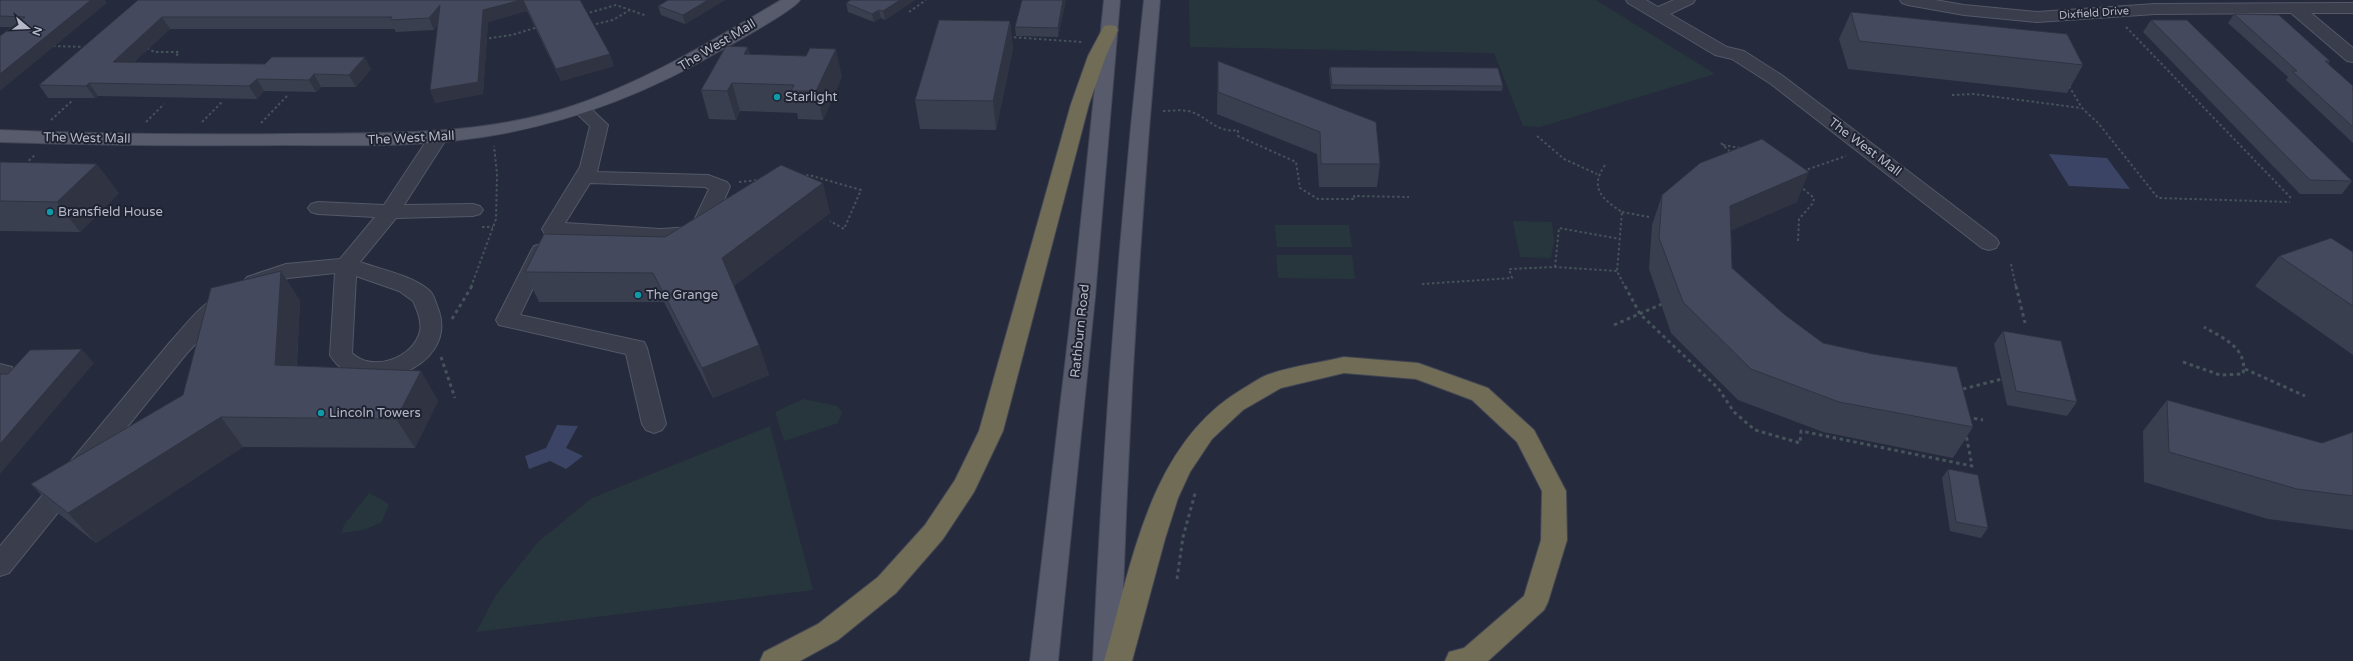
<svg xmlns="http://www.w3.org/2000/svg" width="2353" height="661" font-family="'Varela Round',sans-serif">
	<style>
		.green { fill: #27363d }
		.water { fill: #3b4464 }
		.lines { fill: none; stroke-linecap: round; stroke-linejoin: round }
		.minor-casing { stroke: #545867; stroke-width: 2 }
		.major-casing { stroke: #424655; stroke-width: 2 }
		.highway-casing { stroke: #414554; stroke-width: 2 }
		.path-far1 { stroke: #45535a; stroke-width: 2; stroke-dasharray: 2.5 2.5; stroke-linecap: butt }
		.path { stroke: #45535a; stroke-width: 3; stroke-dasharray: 3.5 3.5; stroke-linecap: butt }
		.minor { fill: #393d4c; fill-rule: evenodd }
		.major { fill: #575b6c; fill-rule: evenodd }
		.highway { fill: #716c56; fill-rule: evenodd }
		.wall { fill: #3a3f50 }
		.shaded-wall { fill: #303341 }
		.building { fill: #44495d; stroke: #303341 }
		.culture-dot { fill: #0f9aa8; stroke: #1e2231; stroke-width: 1.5 }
		.labels { text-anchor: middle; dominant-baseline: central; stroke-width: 4; stroke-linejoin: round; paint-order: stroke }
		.far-street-label { font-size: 11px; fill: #b4b8c7; stroke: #1e2231 }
		.street-label { font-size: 13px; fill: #b4b8c7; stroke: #1e2231 }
		.poi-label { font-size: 13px; fill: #b4b8c7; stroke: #1e2231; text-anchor: start }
	</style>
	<rect width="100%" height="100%" fill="#252a3c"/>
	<path class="green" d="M1189,0h407l119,74 -175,53 -17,-1 -29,-73 -304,-6z
		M1513,221l39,1 2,19 -3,17 -31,-1z
		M1275,225h74l3,22h-75z
		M1276,255h76l3,24 -77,-1z
		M803,399l34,7 5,6 -4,11 -54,18 -9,-29z
		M770,426l43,164 -337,42 20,-37 42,-53 54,-44z
		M369,493l20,11 -7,18 -18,8 -23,3 3,-8z"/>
	<path class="water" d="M2049,154l58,4 23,31 -61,-3z
		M557,425l21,1 -12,22 17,8 -17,13 -16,-8 -21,8 -4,-13 21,-8z"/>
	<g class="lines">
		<g class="minor-casing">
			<path id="minor" d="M1626,0h20l12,7 16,-7h21l-2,3 -23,11 57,33 17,4 39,25 213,162 3,5 -3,5 -7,2 -7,-2 -211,-164 -39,-25 -17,-4 -87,-52z
				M1900,0h35l29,5 73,7 118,-8 198,-1v10h-42l42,35v14l-6,-1 -56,-48 -136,1 -118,8 -73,-7 -56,-10 -6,-2z
				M581,104l6,1 21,20 -11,47 111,3 19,7 3,4 -13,31 -13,21 -43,5 -116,-9 -3,-5 38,-62 10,-41 -18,-17 3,-4zM590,183l115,4 4,2 -18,38 -30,2 -96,-6z
				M438,132l7,2 2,4 -43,67 69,-1 7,2 3,4 -3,4 -7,2 -77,2 -36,44c22,8 52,13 70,29 5,5 6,14 9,20 19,58 -80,93 -109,44l5,-82 -47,5 -34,11 -7,-2 -4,-5 4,-5 39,-13 54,-5 35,-42 -57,-3 -7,-2 -3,-4 3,-4 7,-2 66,3 47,-71zM356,276l43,15 14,10c4,9 9,20 7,30 -6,27 -48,42 -68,22z
				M541,244l7,2 3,5 -31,64 124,27 3,6 19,76 -4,6 -8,3 -8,-3 -4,-6 -16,-70 -127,-29 -3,-5 35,-69 3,-5z
				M225,294l8,2 3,5 -49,52 -178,220 -9,3v-30l171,-205c15,-16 32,-41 54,-47z
				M0,364l12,3 4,11 -8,16 -8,2z"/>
		</g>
		<g class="major-casing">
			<path id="major" d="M781,0h19c-7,11 -63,41 -77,49 -85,50 -174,82 -271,92 -57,6 -115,4 -172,4 -93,1 -186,0 -280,-3v-12c94,4 187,5 281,4 94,-1 190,3 282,-25 79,-25 147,-67 218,-109z
				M1104,0h16l-25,297 -37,364h-28l43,-364z
				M1144,0h16c-20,220 -33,440 -39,661h-28c10,-221 27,-441 51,-661z"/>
		</g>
		<g class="highway-casing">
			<path id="highway" d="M1110,25l6,1 2,4 -12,26 -17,48 -86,327 -29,61 -31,47 -47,54 -58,47 -38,21h-40l4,-9 54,-28 60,-47 47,-52 30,-45 24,-49 92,-327 17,-48 16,-30z
				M1344,357l74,6 70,25 46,42 32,61 1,49 -19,62 -4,8 -56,51h-43l4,-9 15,-4 60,-52 17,-56 1,-49 -25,-49 -45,-42 -56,-21 -72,-6 -63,15 -38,22 -31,29 -22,33 -12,26 -13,41 -33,122h-28c28,-97 45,-218 140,-273 7,-4 15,-10 23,-13 24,-9 52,-12 77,-18z"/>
		</g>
		<path class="path-far1" d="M909,12l17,-12
			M585,14l31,-9 31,11
			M596,24l17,-4 17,-10
			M2126,27l166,172
			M1009,37l73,5
			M484,39l28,-4 26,-8
			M53,46l33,1
			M147,48l7,4h25l-3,4
			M2069,86l13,22 17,16 59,74 132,4
			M1952,95l22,-1 107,14
			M1163,111c9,0 20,-2 29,1 18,7 25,21 46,18v6l58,26 4,26 18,11h37l-1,-3 55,1
			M51,120l22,-20
			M146,122l18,-18
			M202,122l21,-21
			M261,123l26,-27
			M1537,136l27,23 33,15
			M1721,143l10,10
			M1723,145l17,3
			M25,164l10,-9
			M1605,165c-16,23 -3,34 17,47l-5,59 8,16
			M1803,171l43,-15
			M801,176l8,-1 52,15 -17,39 -14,-8
			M739,182l19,-2
			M1622,212l27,5
			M482,227h11
			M1798,241l1,-22 14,-16 1,-5 -14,-12
			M2011,264l5,23
			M1555,267l4,-39 61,11
			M1422,284l90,-6 -3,-9 46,-2 62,4
			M471,287l25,-68 1,-45 -3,-28"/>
		<path class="path" d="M1625,286l15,28 78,74 16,24 21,18 45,13 1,-12 171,35 -6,-32
			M2016,286l9,37
			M452,319l20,-33
			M1614,325l48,-21
			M441,357l14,41
			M2183,362l37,13 23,-1c5,-26 -20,-36 -39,-47
			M2245,369l60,27
			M1963,389l39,-10
			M1967,417l16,3
			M1177,579l6,-42 13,-47"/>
		<use href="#minor" class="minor"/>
		<use href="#major" class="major"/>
		<use href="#highway" class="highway"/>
	</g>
	<path class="wall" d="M0,0l107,3 -96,24h-11z
		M138,0h442l34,66 -53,15 -34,-70 -39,11 -5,72 -48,9 2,-77 -3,4 -38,2 -2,-3h-224l-36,33 237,7 -15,18h-35l-5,5 -52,-1 -7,8 -159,-3 -3,2h-47l-9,-13z
		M725,0l-40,24 -24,-9 -3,-9z
		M849,0h66l-30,20 -4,-2 -7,4 -26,-10 -2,-9 3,-2z
		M1066,0l-8,37 -42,-1 -1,-9z
		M1851,12l232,53 -16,28 -219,-24 -9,-30z
		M2234,14l96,47 -2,3 25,22v57l-67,-63 2,-3 -60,-54z
		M2151,20l201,161 -10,13h-42l-157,-162z
		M1010,21l3,28 -17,81 -76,-1 -5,-29z
		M750,54l92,23 -19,43 -25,-1 -1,-6 -57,-2 -4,9 -27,-1 -8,-29z
		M1218,61l162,103 -3,23h-58l-2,-33 -100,-40z
		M1330,67l173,19 -1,5 -171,-2 -2,-18z
		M0,162l119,31 -39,39 -80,-1z
		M1662,195l135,7 -66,28 1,38 53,47 38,28 150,84 -20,31 -130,-26 -85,-32 -67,-67 -22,-64 3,-44z
		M830,213l-96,73 25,59 10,30 -56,23 -49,-96h-125l-14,-30 140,-35z
		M2353,252v103l-98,-69 24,-30z
		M300,300l-3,66 124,5 17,30 -23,47 -172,-1 -147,96 -37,-29 -28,-30 152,-89z
		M2003,331l74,71 -10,14 -60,-11 -13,-61z
		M2167,400l155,43 31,-11v98l-85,-11 -124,-37 -1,-51z
		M1948,469l40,59 -7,10 -31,-7 -8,-53z"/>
	<path class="shaded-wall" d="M91,0h14l2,3 -107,88v-17z
		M521,0h2l4,11 -39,11 -5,72 -48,9 -5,-13 53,-80z
		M708,0h17l-40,24 -2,-9z
		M900,0h15l-30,20 -2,-9z
		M1063,0h3l-8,37v-9z
		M440,5l5,12 -11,13 -5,-12z
		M879,10l2,8 -7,4 -2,-8z
		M162,17l8,12 -49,45 -8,-12z
		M1010,21l3,28 -17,81 -3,-29z
		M748,47l8,28 -12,-21z
		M836,49l6,28 -19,43 -7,-29z
		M610,54l4,12 -53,15 -5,-12z
		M365,57l6,12 -15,18 -7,-12z
		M314,74l7,13 -5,5 -7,-12z
		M257,79l7,12 -7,8 -8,-13z
		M89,83l9,13 -3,2 -9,-12z
		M732,83l8,28 -4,9 -9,-29z
		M97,164l22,29 -39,39 -23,-30z
		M1809,172l-12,30 -78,34 11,-30z
		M823,183l7,30 -99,75 -9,-30z
		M281,271l19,29 -5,95 -20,-30z
		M759,345l10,30 -56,23 -11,-30z
		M82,349l12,14 -94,111v-30z
		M421,371l17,30 -23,47 -19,-29z
		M221,417l22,30 -147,96 -28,-30z"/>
	<path class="building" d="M0,0h91l-91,74v-38l25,-19 -25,-1z
		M138,0h383l-38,10 -5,72 -48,8 10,-85 -11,13 -39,2 2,-3h-230l-49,45 152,2 7,-7h93l-16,18 -35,-1 -5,6 -52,-1 -8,7 -160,-3 -3,3 -47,-1z
		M523,0h57l30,54 -54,15z
		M668,0h40l-25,15 -25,-9z
		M851,0h49l-17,11 -4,-1 -7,4 -26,-11z
		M1022,0h41l-5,28 -43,-1z
		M1851,12l216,22 16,31 -224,-24z
		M2234,14l45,1 51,46h-5l28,25v3h-1l1,1v37l-61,-56h5z
		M939,20l71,1 -17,80 -78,-1z
		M2151,20h36l165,161 -42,-1z
		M726,46l22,1 -4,7 62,2 4,-8 26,1 -20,42h-25l3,-6 -62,-2 -5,8 -26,-1z
		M1218,61l158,61 4,42h-59l-1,-32 -102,-40z
		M1330,67l168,1 5,18 -171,-1z
		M1762,139l47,33 -79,34 2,62 53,47 38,28 50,11 84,13 16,60 -134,-25 -88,-33 -68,-67 -24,-64 3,-43 38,-32z
		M0,162l97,2 -40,38 -57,-1z
		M781,165l42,18 -101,75 37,87 -57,23 -49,-95 -128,-1 19,-38 121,3z
		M2331,238l22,14v54l-74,-50z
		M281,271l-6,94 146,6 -25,48 -175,-2 -153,96 -37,-29 152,-89 28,-107z
		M2003,331l58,10 16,61 -61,-11z
		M82,349l-82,95v-70h8l22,-24z
		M2167,400l155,43 31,-11v64l-56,-7 -128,-37z
		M1948,469l30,6 10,53 -32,-6z"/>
	<g class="culture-dot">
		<circle cx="777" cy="97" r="4"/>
		<circle cx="50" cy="212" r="4"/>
		<circle cx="638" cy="295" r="4"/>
		<circle cx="321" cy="413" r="4"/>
	</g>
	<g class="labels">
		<g class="far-street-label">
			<text transform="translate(2094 13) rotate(-4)">Dixfield Drive</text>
		</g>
		<g class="street-label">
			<text transform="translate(717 45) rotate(-31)">The West Mall</text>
			<text transform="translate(87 138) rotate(1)">The West Mall</text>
			<text transform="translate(411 138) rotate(-3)">The West Mall</text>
			<text transform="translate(1865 147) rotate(37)">The West Mall</text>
			<text transform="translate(1080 331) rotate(-84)">Rathburn Road</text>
		</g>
		<g class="poi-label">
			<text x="785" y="97">Starlight</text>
			<text x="58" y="212">Bransfield House</text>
			<text x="646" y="295">The Grange</text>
			<text x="329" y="413">Lincoln Towers</text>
		</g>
	</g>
	<g transform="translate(28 28) rotate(109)" stroke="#1e2231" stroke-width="3" paint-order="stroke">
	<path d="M0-3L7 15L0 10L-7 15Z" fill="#b4b8c7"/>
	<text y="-6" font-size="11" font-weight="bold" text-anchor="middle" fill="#b4b8c7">N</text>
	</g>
</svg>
